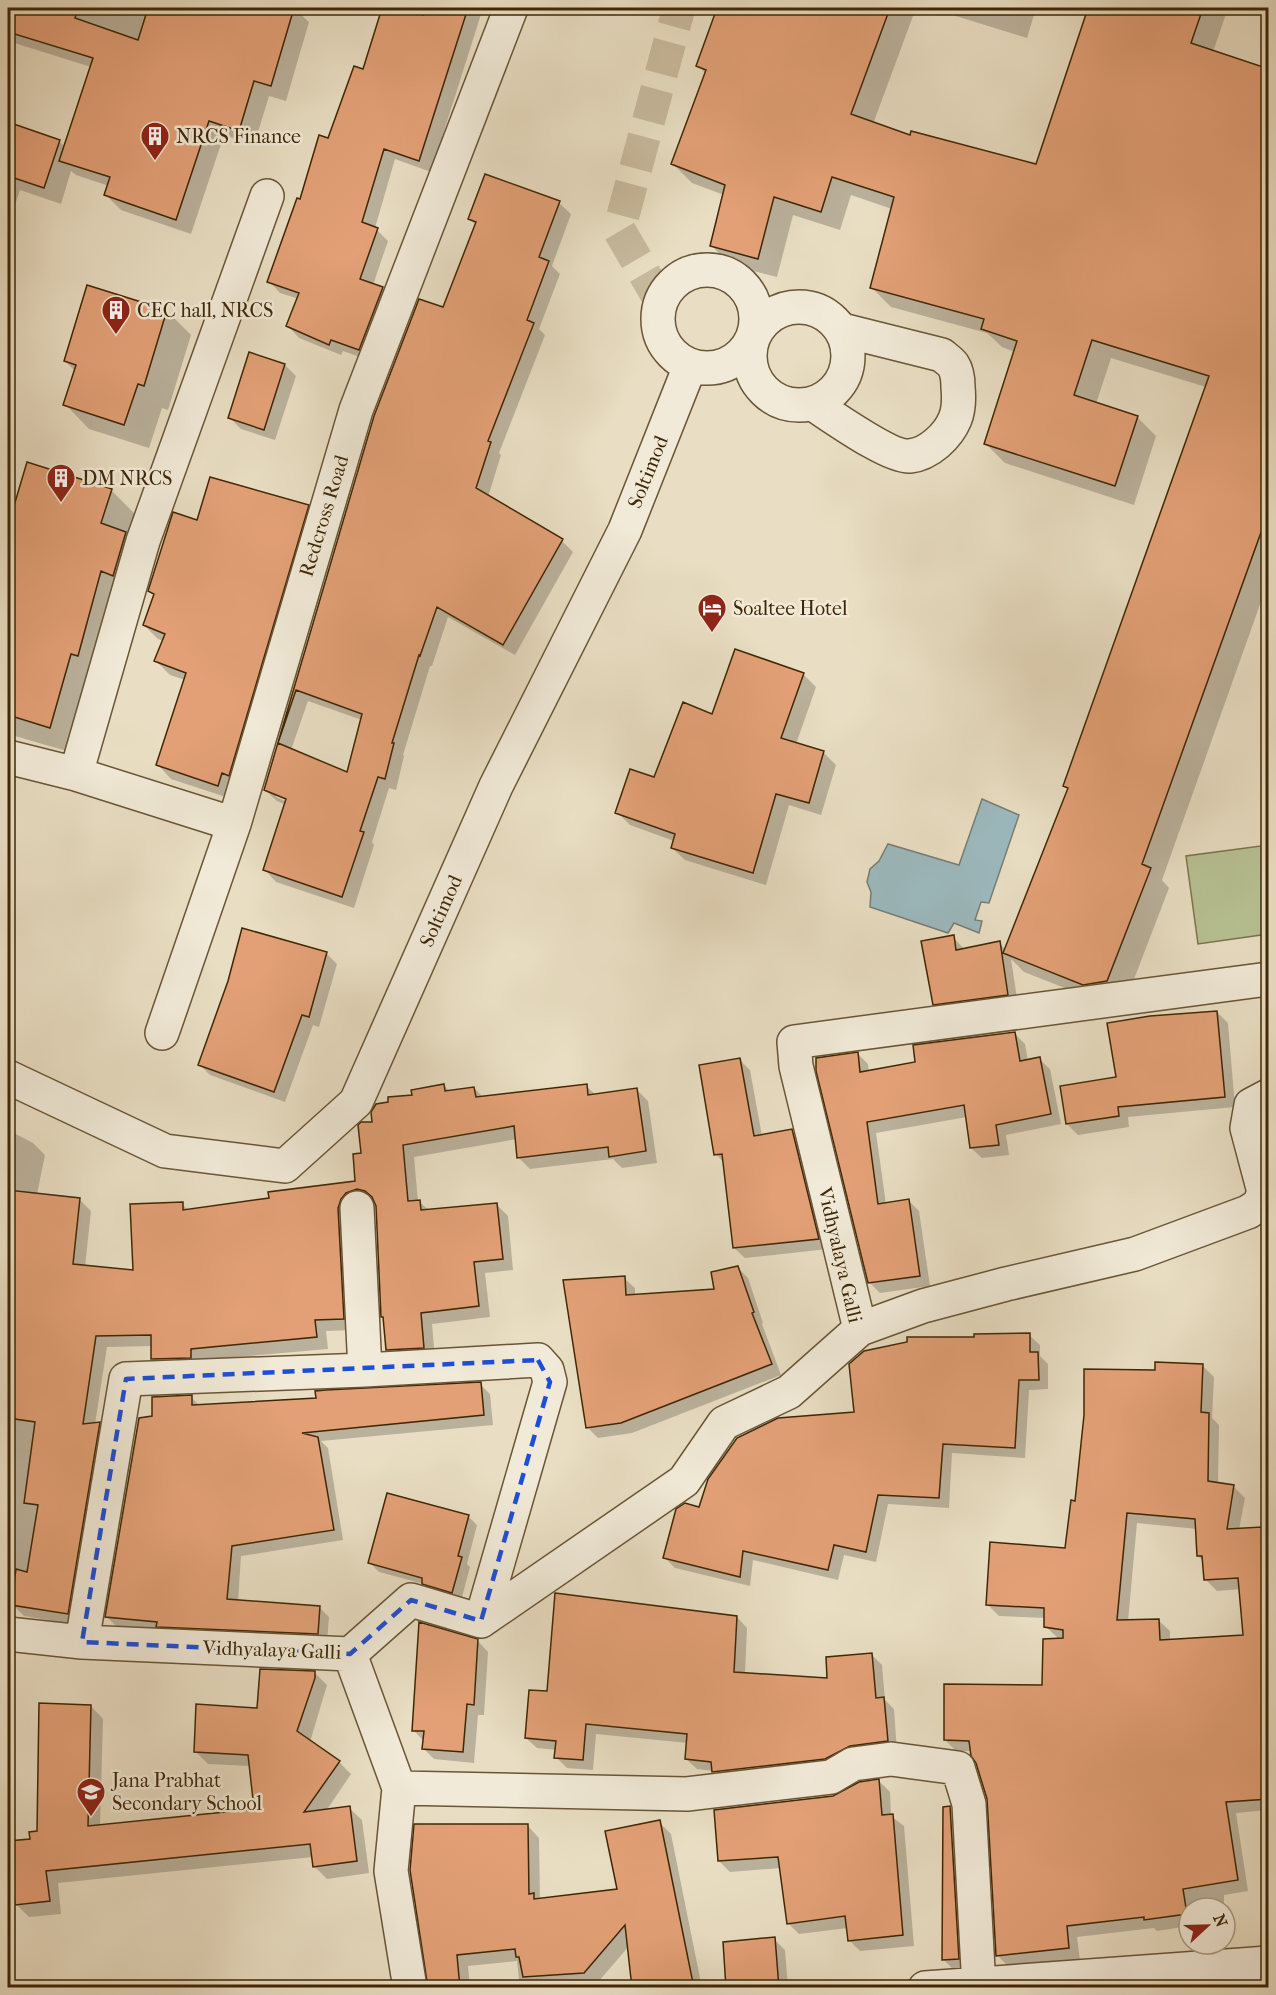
<svg xmlns="http://www.w3.org/2000/svg" width="1276" height="1995" font-family="'IM FELL French Canon',serif">
<rect width="100%" height="100%" fill="#e9dec3"/>
<filter id="stains"><feTurbulence type="fractalNoise" baseFrequency=".00333" numOctaves="4"/><feColorMatrix values="0 0 0 0 .2 0 0 0 0 .09 0 0 0 0 .02 0 0 0 .5 -.17"/></filter>
<radialGradient id="worn" r=".72"><stop offset=".6" stop-color="#630" stop-opacity="0"/><stop offset="1" stop-color="#630" stop-opacity=".3"/></radialGradient>
<path fill="#b7c193" stroke="#7b744c" stroke-width="1.5" d="M1268,845V934L1198,944L1186,856Z"/>
<path fill="#9cb9be" stroke="#777f74" stroke-width="1.5" d="M982,799L1019,815L989,903L981,902L975,920L982,921L979,933L954,923L948,933L870,907L871,892L867,882L870,869L879,861L888,844L959,865Z"/>
<path fill="#0003" fill-rule="evenodd" d="M8,8H294L309,22L286,101L269,96L254,145L224,135L191,234L121,210L106,195L109,186L76,175L71,171L61,204L20,190L8,226V124L59,141L65,147L91,67L8,41Z
M384,8H396L408,11L409,8H483L431,172L395,159L375,228L388,241L373,285L383,288L394,299L371,361L343,351L341,355L299,338L288,326L299,299L280,293L269,281L301,201L364,70Z
M719,8H916L873,124L911,136L1037,166L1090,8H1228L1213,52L1268,71V582L1162,880L1169,888L1126,1000L1103,1003L1024,972L1011,959L1018,1005L945,1015L934,1004L953,937L965,950L999,943L1006,950L1068,789L1064,785L1206,387L1111,358L1096,404L1137,417L1156,436L1134,505L1005,463L986,444L1015,352L1002,347L987,333L891,307L872,288L892,209L851,195L840,230L793,215L777,277L730,265L711,245L724,195L692,183L673,164L706,74L698,65Z
M930,8H1036L1027,38Z
M559,203L571,214L552,266L560,274L539,329L545,335L499,453L501,455L488,497L562,541L573,552L515,655L448,617L432,666H430L403,755L404,756L396,790L389,788L372,842L374,845L354,908L276,882L265,870L286,805L277,801L265,790L375,417L444,309L476,225L470,219ZM308,701L362,720L348,774L291,750ZM276,794L293,801L292,804L276,797Z
M167,311L191,335L168,410L162,408L149,448L89,429L65,404L76,372L65,361Z
M285,365L296,376L275,440L241,429L230,418Z
M111,490L138,517L77,754L8,734V527Z
M308,506L322,520L232,799L171,779L157,764L185,680L170,675L156,661L164,641L158,639L144,625L155,596L150,591L198,522Z
M803,674L816,687L796,744L823,752L836,765L821,815L789,805L766,885L685,860L672,848L674,841L630,825L617,812L655,779L713,716Z
M326,953L337,964L319,1027L313,1025L285,1102L210,1075L199,1064Z
M1217,1012L1228,1023L1235,1107L1128,1117L1129,1127L1078,1135L1067,1124L1117,1078Z
M1014,1033L1025,1044L1028,1061L1039,1059L1050,1069L1061,1124L1006,1135L1009,1155L982,1158L971,1148L967,1117L876,1133L886,1204L909,1201L919,1211L930,1286L880,1293L869,1282L858,1054L868,1064L869,1072L917,1063Z
M740,1060L750,1070L762,1136L792,1131L802,1141L828,1249L745,1258L734,1248L724,1163L716,1154Z
M444,1085L450,1092L474,1088L484,1098L586,1086L596,1095L636,1089L648,1101L657,1163L622,1168L613,1159L530,1169L519,1158L517,1139L414,1157L418,1201L430,1211L496,1204L508,1216L513,1270L485,1273L490,1317L432,1324L435,1359L399,1361L388,1349L377,1206L375,1202L369,1200L355,1330L326,1331L328,1349L202,1360L164,1370L153,1359L152,1346L107,1347L95,1424H99L111,1435L79,1625L24,1616L12,1604L17,1573L8,1571V1382L38,1387L51,1305L8,1299V1130L33,1143L45,1155L37,1194L79,1199L91,1211L85,1267L134,1272L182,1204L189,1211L271,1200L356,1182L363,1155L374,1123L414,1096ZM342,1195H346L337,1206Z
M738,1268L748,1278L763,1323L762,1324L781,1375L632,1433L598,1438L587,1427L624,1278L635,1288V1296L716,1290Z
M1029,1335L1040,1345V1356L1048,1364V1389L1029,1390L1025,1458L952,1453L949,1508L888,1504L876,1562L844,1555L838,1580L753,1560L750,1586L675,1568L665,1558L700,1508L976,1338Z
M1203,1366L1214,1377L1212,1418L1219,1425L1218,1484L1234,1487L1245,1498L1239,1530L1268,1529V1810L1236,1813L1248,1891L1224,1895V1908H1189V1926L1157,1931L1154,1928L1077,1937L1081,1969L1009,1967L998,1956L988,1799L972,1751H956L945,1740L1043,1687L1059,1639L1045,1626L1046,1618L999,1616L988,1605L1066,1549L1077,1502L1156,1371ZM1137,1523L1197,1529L1198,1556L1204,1561L1206,1580L1217,1591L1241,1589L1244,1637L1170,1641V1631L1158,1620L1128,1621Z
M480,1384L490,1394L493,1425L321,1441L328,1448L343,1540L241,1556L238,1602L319,1607L329,1617L327,1643L117,1627L107,1617L153,1418L191,1397L200,1406L318,1400Z
M468,1516L477,1525L467,1564L470,1567L461,1601L432,1592L424,1584L379,1572L370,1563Z
M737,1617L747,1628L745,1674L829,1680L872,1655L882,1665L885,1700L894,1709L897,1751L724,1782L713,1771L697,1769L686,1759L688,1743L596,1734L593,1770L567,1768L556,1757L557,1750L537,1748L526,1738L549,1693Z
M477,1640L488,1652L484,1715H478L474,1763L434,1759L423,1748L424,1741L413,1730Z
M315,1673L327,1685L310,1742L339,1762L351,1774L326,1811L349,1808L362,1820L369,1873L327,1879L314,1866L313,1857L58,1883L61,1914L29,1917L16,1904L32,1840L38,1832L91,1706L103,1719L100,1826L255,1810L251,1766L208,1764L195,1751Z
M879,1781L890,1792L891,1816L904,1826L914,1946L860,1951L849,1940L848,1928L799,1934L788,1923L781,1868L730,1872L719,1861L834,1797Z
M949,1807L959,1817L967,1968L953,1969L943,1959Z
M659,1822L671,1834L702,1988H633L629,1946L593,1988H520L517,1961L468,1966L470,1988H430L528,1826L539,1838L540,1900L619,1890Z
M774,1939L785,1950L788,1988H727Z
M254,1983L259,1988H213Z"/>
<path fill="#e3a076" stroke="#3f2706" stroke-width="1.5" fill-rule="evenodd" d="M8,8H78L75,18L138,40L148,8H294L271,86L254,81L239,131L209,121L176,220L104,195L110,177L59,161L93,58L8,32Z
M382,8H401L423,15L426,8H468L419,161L384,149L362,222L378,228L360,279L383,287L359,350L331,340L329,345L286,326L299,293L267,282L297,198L300,199L319,135L328,138L354,66L363,69Z
M717,8H890L851,114L910,135L911,131L1036,164L1088,8H1203L1191,43L1269,69V510L1142,864L1151,868L1107,981L1083,985L1003,953L1068,788L1063,786L1209,376L1092,340L1074,395L1138,416L1115,486L984,444L1017,341L981,329L984,319L870,288L894,197L832,177L821,212L774,197L758,259L710,246L725,185L671,164L706,70L696,66Z
M8,122L60,140L44,188L8,176Z
M485,174L560,201L539,257L549,261L527,320L534,323L488,441L491,442L476,488L563,539L503,645L437,607L420,656L419,655L392,743H394L385,779L378,777L360,831L364,832L342,897L263,870L286,799L264,790L374,416L419,299L443,307L476,222L468,219ZM296,690L362,714L347,772L278,743Z
M87,285L167,310L144,386L138,384L124,425L63,405L76,365L64,361Z
M249,352L285,364L264,430L228,418Z
M27,462L112,489L101,523L126,532L113,576L101,571L78,656L71,654L50,728L8,715V526Z
M210,477L309,505L229,776L222,773L218,786L156,765L186,673L154,661L165,634L143,625L154,594L148,591L173,512L197,520Z
M735,649L804,673L781,738L824,751L809,803L776,794L753,873L671,848L675,834L615,813L630,769L654,777L683,702L712,714Z
M242,928L327,952L309,1017L302,1015L274,1092L198,1065L228,981Z
M954,935L956,950L1000,941L1008,995L933,1005L921,941Z
M1217,1011L1225,1097L1118,1107L1119,1116L1066,1124L1060,1086L1116,1077L1107,1023L1150,1016Z
M1015,1032L1020,1061L1040,1057L1051,1114L996,1125L999,1145L970,1148L964,1105L867,1122L878,1204L909,1199L920,1276L868,1283L816,1071V1058L858,1052L860,1072L915,1062L913,1045Z
M740,1058L754,1136L792,1129L819,1239L733,1248L722,1154L714,1155L699,1065Z
M444,1084L445,1091L474,1087L476,1097L587,1084L588,1095L637,1088L646,1151L609,1157L608,1147L517,1158L514,1126L403,1145L408,1201L420,1200L421,1210L497,1203L503,1259L474,1262L479,1306L421,1313L424,1348L386,1350L383,1317H381L376,1206L372,1197L365,1191L357,1189L346,1193L341,1199L338,1208L344,1319L315,1320L317,1337L191,1349V1358L151,1359V1335L96,1336L83,1424L100,1422L68,1614L11,1605L16,1569L27,1572L38,1505L24,1503L35,1422L8,1418V1190L80,1198L73,1264L133,1270L130,1204L183,1202V1210L269,1198L268,1192L355,1181L353,1154L361,1153L358,1125L361,1122H372L371,1112L376,1104L388,1102V1097L412,1095L411,1090Z
M738,1266L754,1312L752,1313L772,1364L621,1423L586,1428L563,1280L625,1276L626,1295L714,1289L711,1272Z
M1030,1333V1352H1038L1039,1380H1019L1015,1448L943,1444L939,1498L878,1495L866,1552L834,1545L828,1570L743,1551L740,1577L663,1558L676,1509L685,1503L699,1507L708,1479L737,1438L778,1418L854,1412L849,1364L864,1351L907,1342V1337H974V1334Z
M1155,1362L1203,1364L1201,1412L1209,1413L1208,1481L1234,1485L1227,1529L1262,1527L1269,1612V1799L1226,1802L1238,1880L1183,1889L1187,1914L1144,1920V1917L1067,1926L1069,1948L996,1956L987,1799L976,1763L971,1756L969,1741L944,1740V1684L1042,1685L1043,1639L1063,1638V1630L1044,1627V1608L986,1605L990,1542L1065,1548L1071,1500L1075,1501L1084,1415V1369L1155,1370ZM1127,1513L1195,1519L1197,1556H1202L1204,1580L1238,1578L1243,1635L1160,1640L1159,1619L1117,1620Z
M481,1382L484,1415L302,1433L318,1437L334,1530L232,1546L227,1599L320,1606L318,1634L156,1627L157,1622L105,1617L139,1418L152,1416V1397L192,1395V1405L316,1398L315,1391L326,1390Z
M387,1493L469,1515L458,1556L462,1557L452,1593L422,1584V1578L368,1563Z
M555,1593L737,1616L734,1672L827,1678L826,1657L872,1653L876,1698L884,1697L888,1741L850,1746L825,1759L712,1772L711,1762L685,1759L687,1734L586,1724L583,1760L554,1758L556,1741L525,1738L529,1690L547,1691Z
M419,1622L478,1639L474,1705L467,1704L463,1752L422,1749L424,1731H412Z
M260,1669L315,1671V1678L297,1731L340,1761L304,1812L350,1806L357,1861L313,1867L310,1844L46,1871L50,1901L15,1905L8,1841L30,1839L29,1832L37,1831L39,1703L91,1705L88,1826L254,1809L248,1755L194,1752L196,1704L257,1708Z
M879,1779L882,1815L893,1814L903,1935L848,1941L845,1916L787,1924L778,1857L718,1861L714,1810L833,1796L859,1782Z
M950,1806L959,1959L942,1960L943,1807Z
M660,1820L694,1988H632L625,1925L584,1973L523,1977L519,1957H516L515,1949L457,1955L460,1988H428L410,1870L414,1824H528L529,1894L534,1893V1899L617,1889L605,1831Z
M775,1937L779,1988H726L723,1942Z"/>
<g fill="none" stroke-linecap="round" stroke-linejoin="round">
<path stroke="#c7b99d" stroke-width="33" stroke-dasharray="33 16" stroke-linecap="butt" d="M661,302L619,230L679,8"/>
<g stroke="#6a5535" stroke-width="36">
<path id="minor" d="M658 319a49 49 0 1 1 98 0a49 49 0 1 1-98 0Z
M750 356a49 49 0 1 1 98 0a49 49 0 1 1-98 0Z
M813,404C832,416 890,458 910,456C929,454 948,436 955,419C959,409 959,397 958,387C958,379 957,371 953,365C950,361 945,358 942,355L842,330
M8,757L76,774L234,824
M76,774L143,541L267,196
M162,1033L234,824L356,410L511,8
M8,1077L165,1151L285,1166L356,1102L496,786L625,530L690,366
M357,1208L365,1370
M860,1329L923,1306L1006,1284L1135,1254L1248,1212L1259,1205L1264,1192L1247,1128L1251,1105L1268,1096
M8,1634L82,1642L350,1654L411,1600L481,1621L684,1481L724,1423L789,1392L860,1329L796,1066L794,1042L1268,979
M82,1642L126,1379L365,1370L538,1360L547,1370L550,1382L481,1621
M350,1654L399,1788L391,1871L410,1988
M399,1788L687,1794L831,1777L853,1764L891,1759L958,1768L969,1804L979,1988
M925,1988L1268,1963"/>
</g>
<use href="#minor" stroke="#f1ead8" stroke-width="33"/>
</g>
<path fill="none" stroke="#1d4ed8" stroke-width="4.5" stroke-dasharray="12 8" stroke-linejoin="round" d="M538,1360L550,1382L481,1621L411,1600L350,1654L82,1642L126,1379Z"/>
<defs>
<g id="building-pin" transform="scale(1.5)"><path d="M0 17L-7.5 6A9.5 9.5 0 1 1 7.5 6Z" fill="#8f2418" stroke="#f1ead8"/><path d="M-4-6H4V6H1V3H-1V6H-4ZM-2.5-4.3h1.7v1.8h-1.7ZM.8-4.3h1.7v1.8H.8ZM-2.5-1h1.7V.8h-1.7ZM.8-1h1.7V.8H.8Z" fill="#fff"/></g>
<g id="hotel-pin" transform="scale(1.5)"><path d="M0 17L-7.5 6A9.5 9.5 0 1 1 7.5 6Z" fill="#8f2418" stroke="#f1ead8"/><path d="M-6-4.5h1.5V1H6V5H4.5V3h-9V5H-6ZM-4 0a1.8 1.8 0 1 1 3.6 0ZM.5 0V-2.5h3Q6-2.5 6 0Z" fill="#fff"/></g>
<g id="school-pin" transform="scale(1.5)"><path d="M0 17L-7.5 6A9.5 9.5 0 1 1 7.5 6Z" fill="#8f2418" stroke="#f1ead8"/><path d="M0-5L7-2L0 1L-7-2ZM-4 1L0 2.5L4 1V4Q0 6-4 4Z" fill="#fff"/></g>
</defs>
<g fill-rule="evenodd">
<use href="#building-pin" x="155" y="136"/>
<use href="#building-pin" x="116" y="310"/>
<use href="#building-pin" x="61" y="478"/>
<use href="#hotel-pin" x="712" y="608"/>
<use href="#school-pin" x="91" y="1792"/>
</g>
<g text-anchor="middle" dominant-baseline="central" stroke-width="5" stroke-linejoin="round" paint-order="stroke">
<g font-size="20" fill="#3f2706" stroke="#f1ead8" text-anchor="start">
<text x="176" y="136">NRCS Finance</text>
<text x="137" y="310">CEC hall, NRCS</text>
<text x="82" y="478">DM NRCS</text>
<text x="733" y="608">Soaltee Hotel</text>
<text x="112" y="1780">Jana Prabhat<tspan x="112" dy="23">Secondary School</tspan></text>
</g>
<g font-size="20" fill="#3f2706" stroke="#f1ead8">
<text transform="translate(648 472) rotate(-68)">Soltimod</text>
<text transform="translate(324 516) rotate(-73)">Redcross Road</text>
<text transform="translate(441 911) rotate(-66)">Soltimod</text>
<text transform="translate(840 1255) rotate(77)">Vidhyalaya Galli</text>
<text transform="translate(272 1650) rotate(2)">Vidhyalaya Galli</text>
</g>
</g>
<rect width="1276" height="1995" fill="none" stroke="#e9dec3" stroke-width="30"/>
<rect x="9" y="9" width="1258" height="1977" fill="none" stroke="#3f2706" stroke-width="3"/>
<rect x="15" y="15" width="1246" height="1965" fill="none" stroke="#3f2706" stroke-width="1.5"/>
<g transform="translate(1207 1926) rotate(68)"><circle r="28" fill="#f1ead8" stroke="#aa9c84" stroke-width="1.5"/>
<path d="M0-4.5L10 22L0 15L-10 22Z" fill="#8f2418"/>
<text y="-9" font-size="16" font-weight="bold" text-anchor="middle" fill="#3f2706">N</text>
</g>
<rect width="100%" height="100%" filter="url(#stains)"/>
<rect width="100%" height="100%" fill="url(#worn)"/>
</svg>
